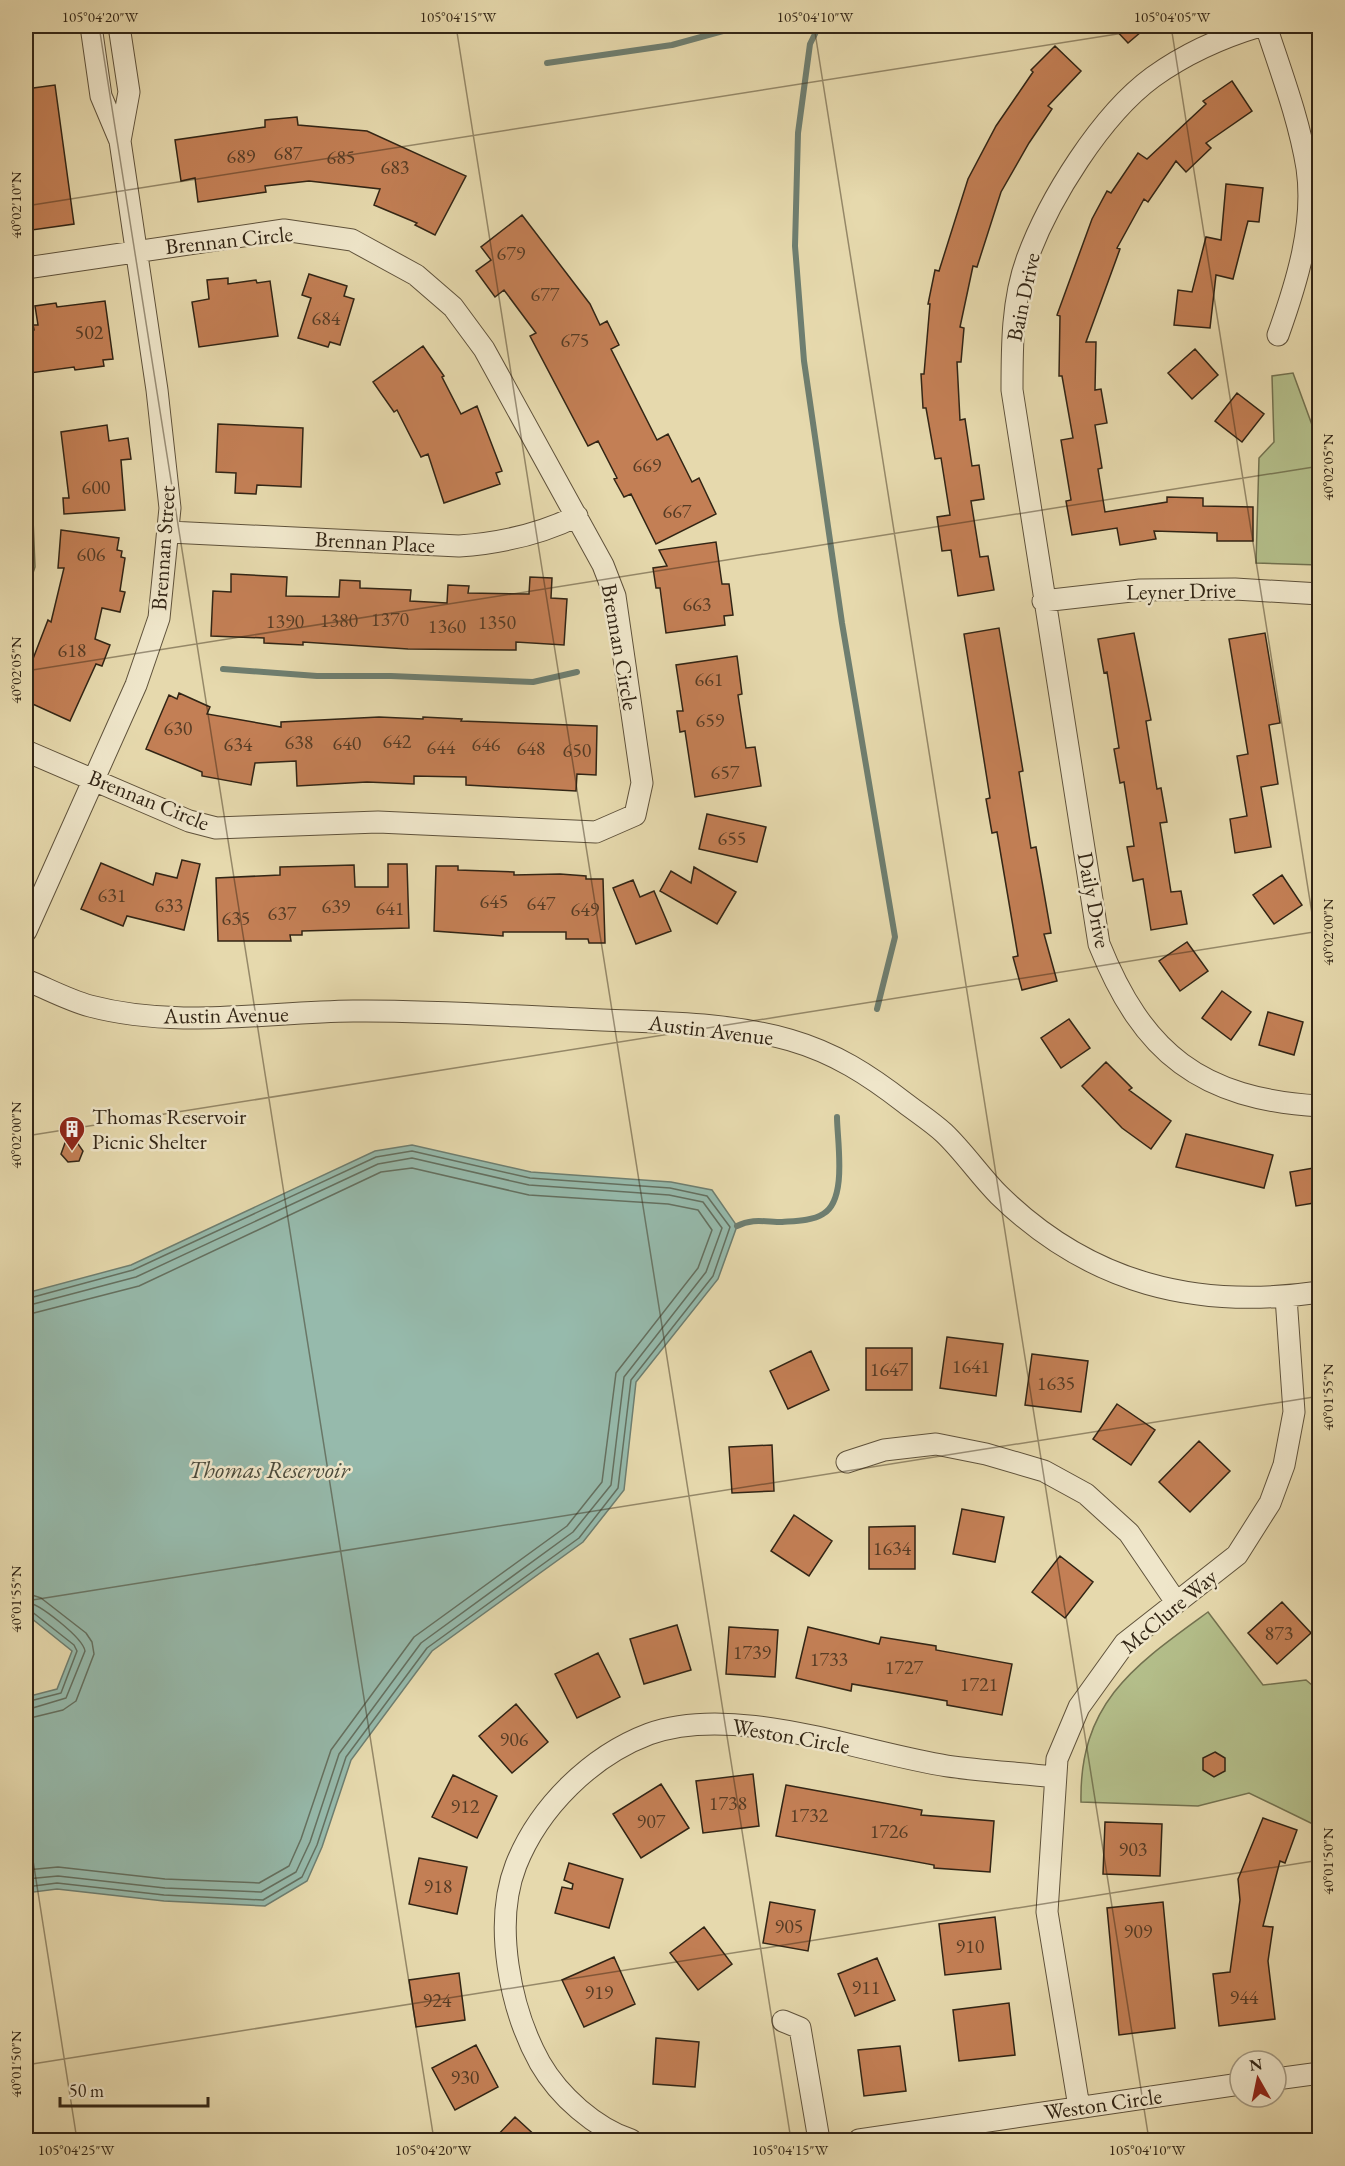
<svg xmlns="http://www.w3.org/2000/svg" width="1345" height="2166" font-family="'EB Garamond',serif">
<rect width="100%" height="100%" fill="#e6d9ad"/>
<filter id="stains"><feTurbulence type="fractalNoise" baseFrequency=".00333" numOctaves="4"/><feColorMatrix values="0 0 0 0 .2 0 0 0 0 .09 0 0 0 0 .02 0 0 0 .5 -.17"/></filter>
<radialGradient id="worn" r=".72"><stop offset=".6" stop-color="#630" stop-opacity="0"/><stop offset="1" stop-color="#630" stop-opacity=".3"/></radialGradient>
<path fill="#b4bf8b" stroke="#737250" stroke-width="1.5" d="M1293,373L1319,444V565L1256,563L1259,458L1274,442L1272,376Z
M26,423H29L35,567L26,594Z
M1208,1612L1263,1685L1306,1680L1319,1691V1827L1249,1793L1198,1806L1081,1802C1079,1702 1135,1665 1208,1612Z"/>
<path fill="#96baac" stroke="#6e7e70" stroke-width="1.5" d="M412,1145L531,1172L671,1182L712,1190L737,1226L718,1279L636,1382L624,1490L583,1542L432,1651L351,1760L322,1847L307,1881L265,1906L164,1901L57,1889L26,1893V1697L57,1689L72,1651L26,1614V1293L131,1265L375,1151Z"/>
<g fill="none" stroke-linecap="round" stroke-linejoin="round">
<path stroke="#647060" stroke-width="1.5" d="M26,1299L133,1270L376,1157L412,1151L530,1178L670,1188L707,1196L730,1227L713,1276L631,1380L618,1488L579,1538L427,1648L346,1757L317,1845L302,1877L263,1900L164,1895L57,1883L26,1887
M26,1306L136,1277L378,1164L412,1158L529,1185L669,1195L703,1202L722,1228L706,1272L624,1377L611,1485L573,1532L421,1643L339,1754L310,1842L296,1872L261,1892L165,1888L58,1876L26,1879
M26,1315L139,1286L381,1172L412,1168L529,1195L668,1204L698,1210L712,1230L698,1268L616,1373L602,1482L567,1526L414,1637L331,1750L301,1839L289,1866L259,1883L165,1879L58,1867L26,1870
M26,1593L41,1598L86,1633L92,1642L94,1654L76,1701L63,1710L26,1719
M26,1602C39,1603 83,1638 85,1651L66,1698L26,1710
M26,1610L31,1611L74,1645L77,1651L61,1693L26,1702"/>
<path stroke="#6e7e70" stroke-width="6" d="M819,26L810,44L798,133L795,246L804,361L842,623L895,937L877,1009
M547,63L672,45L741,26
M223,669L317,676H391L533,682L577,672
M737,1226C752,1218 766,1222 782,1222C795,1221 812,1221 823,1214C848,1200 837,1140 837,1117"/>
</g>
<path fill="#c37f55" stroke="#322515" stroke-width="1.5" d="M1112,26H1148L1128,43Z
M1055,46L1081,71L1048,106L1052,109L1029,143L1001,192L977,267L973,266L960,327L964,328L961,362H957L960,420L965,419L972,466L979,465L984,499L971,501L980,557L988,556L994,590L958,596L951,550L942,551L937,517L950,515L941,458L935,459L926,408H923L921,374H924L930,304H928L935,270L939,271L968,179L996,126L1033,72L1031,70Z
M1232,81L1252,111L1206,143L1211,148L1186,172L1176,161L1148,202L1144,199L1117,248L1120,249L1086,342H1096L1095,390L1101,389L1107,423L1095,425L1102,468L1098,469L1105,512L1167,502V497L1203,498V506L1253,507V541H1217V533L1154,531L1156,539L1120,545L1117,528L1072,535L1066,501L1071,500L1061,440L1073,438L1062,376H1059L1060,316L1057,315L1092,219L1107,191L1111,193L1138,153L1147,159L1206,104L1203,101Z
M55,85L74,224L32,230L26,184V89Z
M297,117L298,125L367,131L466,176L435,235L415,225L417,223L374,205L380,189L309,181L265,186L266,192L198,202L195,178L181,181L175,140L265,127V120Z
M1226,184L1263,188L1259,222L1248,221L1233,279L1216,275L1210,328L1174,325L1178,290L1192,292L1206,237L1221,240Z
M522,215L590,304L600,325L607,321L619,345L611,349L657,440L668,434L692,482L699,478L716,514L656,544L631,494L624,497L614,479L617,478L598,441L588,446L530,336L536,333L504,290L495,297L476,271L491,260L481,247Z
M309,274L347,286L344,296L354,299L340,345L330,342L328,347L298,338L311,298L302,295Z
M228,278V284L256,280L257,283L270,281L278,336L199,347L192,302L209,299L207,280Z
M105,301L113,359L103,360L104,366L75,370L74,367L30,373L26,332L34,330L33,325H38L35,306L56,303L57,307Z
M423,346L444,376L442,377L461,414L477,406L502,471L496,473L500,484L444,503L428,454L421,457L397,410L394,412L373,382Z
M1195,349L1218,375L1192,399L1168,373Z
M1237,393L1264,414L1242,442L1215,421Z
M218,424L303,428L301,487L257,485L256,494L235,493L236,473L216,472Z
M107,425L109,441L128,438L131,459L121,460L125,510L64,514L63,498H69L61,432Z
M61,530L119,538L117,550L122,551L121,557L125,558L120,591L125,592L120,612L102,608L95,639L110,645L102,666L96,664L70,721L26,701V661L31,664L48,620L51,622L64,568H58Z
M716,542L722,584H729L733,615L724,616L725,625L666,633L660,588H656L653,568L667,566L659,550Z
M231,574L287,577L286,596L339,597L340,580L360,581V588L411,590L410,601L447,603L448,585L469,586L468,593L529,594L530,577L552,578L551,598L567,599L564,645L516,642V650L408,649L303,642V645L264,643V638L211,636L213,591L231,592Z
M999,628L1023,771L1019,772L1031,848L1036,847L1051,933L1044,934L1057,981L1022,990L1013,957L1018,956L997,832L992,833L986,799L990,798L964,634Z
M1134,633L1151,720L1146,721L1157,789L1161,788L1167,822L1160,823L1171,892L1181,891L1187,924L1151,930L1143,879L1133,881L1127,847L1134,846L1124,782L1120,783L1114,749L1119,748L1107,672L1104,673L1098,639Z
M1265,633L1280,723L1269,725L1278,784L1261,787L1271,847L1235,853L1230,819L1247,816L1237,756L1248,754L1229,639Z
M737,656L742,694L738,695L746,748L755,747L761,786L695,797L685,731L680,732L677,711H683L676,665Z
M179,693L210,707L207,714L281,727V722L379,717L423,719V717L462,719L461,721L597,726L596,775L577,774L576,791L466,785V777L414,776V784L367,782L297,786L296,761L255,763L251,785L202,776V772L146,749L169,695L177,699Z
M707,814L766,827L757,862L699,849Z
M182,860L200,864L184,930L127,916L123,926L81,909L101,863L153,885L156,873L177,878Z
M388,864H407L409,928L302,931V935H290L291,941H218L216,878L280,875V867L354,865L355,887H388Z
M436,866H458V870L514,872V875L560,874L586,876V879H603L605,943H589L588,939H566V932H503V936L434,931Z
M694,867L736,892L717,924L660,891L671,871L691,883Z
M1282,875L1302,905L1274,924L1253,895Z
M633,880L640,897L654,891L671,931L636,944L613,888Z
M1187,942L1208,971L1180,991L1159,961Z
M1222,991L1251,1012L1231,1040L1202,1018Z
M1268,1012L1303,1022L1294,1055L1259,1045Z
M1069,1019L1090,1048L1061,1068L1041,1038Z
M1106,1062L1132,1088L1129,1090L1171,1121L1151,1149L1122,1128L1082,1086Z
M1186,1134L1273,1155L1264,1188L1176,1167Z
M76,1141L83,1151L79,1161L68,1162L61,1154L65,1143Z
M1320,1167V1202L1296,1206L1290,1172Z
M947,1337L1003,1344L996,1396L940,1388Z
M866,1348H912V1390H866Z
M811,1351L829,1390L788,1409L770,1371Z
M1032,1354L1088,1361L1081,1412L1025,1405Z
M1117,1404L1155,1430L1131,1465L1093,1439Z
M1199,1441L1230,1471L1190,1512L1159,1482Z
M772,1445L774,1491L732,1493L729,1447Z
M962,1509L1004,1517L995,1562L953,1554Z
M794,1515L832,1541L809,1576L771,1551Z
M915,1526V1569H869V1527Z
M1060,1556L1093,1582L1065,1618L1032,1592Z
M1282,1602L1311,1633L1277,1664L1248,1633Z
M677,1625L691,1670L644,1684L630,1639Z
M729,1627L778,1630L775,1677L726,1674Z
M808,1627L879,1644L881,1637L936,1646V1650L1012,1664L1002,1715L947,1705V1701L852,1684L851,1691L796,1678Z
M598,1653L620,1697L577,1718L555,1674Z
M516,1704L548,1742L512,1773L479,1736Z
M1215,1752L1225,1758V1771L1214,1777L1203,1770V1758Z
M753,1774L759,1826L703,1833L696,1781Z
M453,1775L497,1796L477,1838L432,1817Z
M661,1784L689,1828L641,1858L613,1814Z
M786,1785L922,1810L921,1815L994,1821L990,1872L934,1868V1865L776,1836Z
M1263,1818L1297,1830L1285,1863L1280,1861L1263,1926L1273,1927L1268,1961L1275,2019L1219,2026L1213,1974L1230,1972L1240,1900L1238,1879Z
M1105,1822L1162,1824L1160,1876L1103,1874Z
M419,1858L467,1867L457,1914L409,1904Z
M569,1863L623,1879L609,1928L555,1913L562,1887L572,1889L573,1884L564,1880Z
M770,1902L815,1910L808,1951L763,1943Z
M1163,1902L1175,2028L1119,2035L1107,1908Z
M995,1917L1001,1969L945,1975L939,1924Z
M704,1927L732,1964L698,1990L670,1953Z
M614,1957L635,2004L584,2027L562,1980Z
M877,1958L895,2000L855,2016L838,1974Z
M459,1973L465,2020L416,2027L409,1980Z
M1009,2003L1015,2055L959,2061L953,2010Z
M656,2038L699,2042L695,2087L653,2084Z
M476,2045L498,2087L455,2110L432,2068Z
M900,2046L906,2091L864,2096L858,2050Z
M515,2117L540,2140H493Z"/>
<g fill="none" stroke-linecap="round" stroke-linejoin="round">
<g stroke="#5f523b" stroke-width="23">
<path id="minor" d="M119,26L129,92L120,141
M1260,26C1223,37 1185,54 1153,77C1101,115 1049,199 1027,259C1012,300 1012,347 1012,390L1099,944C1143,1054 1201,1099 1320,1106
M1266,26C1281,72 1299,119 1307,168C1315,224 1297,282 1278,335
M26,268L284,230L352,240L416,275L453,307L484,349L603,565L615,596L642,783L635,815L596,832L378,822L216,828L189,821L26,751
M169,532L459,546C501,543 539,535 577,516
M1043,601L1140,590L1235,589L1320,594
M26,931L136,685L159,618L170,508L157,390L120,141L101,96L91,26
M26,980C46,988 68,1000 90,1006C177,1029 265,1012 353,1011C430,1010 507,1016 583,1019C652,1023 723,1021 790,1040C835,1053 869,1075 905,1103C918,1113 932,1122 944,1133C964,1152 980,1176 999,1195C1090,1284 1197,1310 1320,1292
M847,1462L884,1450L936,1444L986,1454L1044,1471L1086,1494L1129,1533L1176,1602
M783,2021L800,2028L819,2140
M1276,2079L1320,2073
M1079,2107L1047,1912L1057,1759L1079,1707L1125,1643L1237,1555L1270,1503L1284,1465L1294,1412L1286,1297
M631,2140C595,2128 559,2096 540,2063C510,2009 493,1924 516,1865C539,1807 591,1756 649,1734C735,1703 859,1752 947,1766C982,1771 1019,1773 1054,1777
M859,2140L1240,2084"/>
</g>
<use href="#minor" stroke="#efe6ca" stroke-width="21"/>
</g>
<path fill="none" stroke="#322515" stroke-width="1.5" stroke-opacity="0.45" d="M99,26L434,2140M456,26L791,2140M814,26L1149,2140M1171,26L1320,964M26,206L1168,26M26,671L1320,466M26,1136L1320,931M26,1601L1320,1396M26,1816L77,2140M26,2065L1320,1860"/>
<defs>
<g id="building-pin" transform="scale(1.35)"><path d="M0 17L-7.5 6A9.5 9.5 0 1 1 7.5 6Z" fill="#8f2418" stroke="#efe6ca"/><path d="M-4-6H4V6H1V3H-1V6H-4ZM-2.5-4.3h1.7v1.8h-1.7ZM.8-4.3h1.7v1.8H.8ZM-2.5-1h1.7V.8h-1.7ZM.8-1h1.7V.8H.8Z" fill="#fff"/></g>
</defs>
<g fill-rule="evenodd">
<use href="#building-pin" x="72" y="1129"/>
</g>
<g text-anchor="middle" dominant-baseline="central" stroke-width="5" stroke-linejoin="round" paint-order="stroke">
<g font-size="20" fill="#563c25">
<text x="288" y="153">687</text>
<text x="241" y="156">689</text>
<text x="341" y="157">685</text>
<text x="395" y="167">683</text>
<text x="511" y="253">679</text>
<text x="545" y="294">677</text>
<text x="326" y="318">684</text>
<text x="89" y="332">502</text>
<text x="575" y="340">675</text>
<text x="647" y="465">669</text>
<text x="96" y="487">600</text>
<text x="677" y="511">667</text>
<text x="91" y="554">606</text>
<text x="697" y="604">663</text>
<text x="390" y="619">1370</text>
<text x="339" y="620">1380</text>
<text x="285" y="621">1390</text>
<text x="497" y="622">1350</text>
<text x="447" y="626">1360</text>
<text x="72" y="650">618</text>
<text x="709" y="679">661</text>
<text x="710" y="720">659</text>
<text x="178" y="728">630</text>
<text x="397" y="741">642</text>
<text x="299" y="742">638</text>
<text x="347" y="743">640</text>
<text x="238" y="744">634</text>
<text x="486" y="744">646</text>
<text x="441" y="747">644</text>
<text x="531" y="748">648</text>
<text x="577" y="750">650</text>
<text x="725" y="772">657</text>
<text x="732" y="838">655</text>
<text x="112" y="895">631</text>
<text x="494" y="901">645</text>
<text x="541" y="903">647</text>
<text x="169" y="905">633</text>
<text x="336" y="906">639</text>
<text x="390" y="908">641</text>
<text x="585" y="909">649</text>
<text x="282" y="913">637</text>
<text x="236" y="918">635</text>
<text x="971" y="1366">1641</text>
<text x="889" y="1369">1647</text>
<text x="1056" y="1383">1635</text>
<text x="892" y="1548">1634</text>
<text x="1279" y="1633">873</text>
<text x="752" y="1652">1739</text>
<text x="829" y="1659">1733</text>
<text x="904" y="1667">1727</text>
<text x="979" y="1684">1721</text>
<text x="514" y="1739">906</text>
<text x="728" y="1803">1738</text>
<text x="465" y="1806">912</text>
<text x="809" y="1815">1732</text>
<text x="651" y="1821">907</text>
<text x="889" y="1831">1726</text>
<text x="1133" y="1849">903</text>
<text x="438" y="1886">918</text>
<text x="789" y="1926">905</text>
<text x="1138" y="1931">909</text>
<text x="970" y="1946">910</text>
<text x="866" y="1987">911</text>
<text x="599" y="1992">919</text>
<text x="1244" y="1997">944</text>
<text x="437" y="2000">924</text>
<text x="465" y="2077">930</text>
</g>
<g font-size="22" fill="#322515" stroke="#efe6ca">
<text transform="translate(229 240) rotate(-6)">Brennan Circle</text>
<text transform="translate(1023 297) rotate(-78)">Bain Drive</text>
<text transform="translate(375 542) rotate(3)">Brennan Place</text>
<text transform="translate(163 548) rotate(-86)">Brennan Street</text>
<text transform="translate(1181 591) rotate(-1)">Leyner Drive</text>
<text transform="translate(620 647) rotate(80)">Brennan Circle</text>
<text transform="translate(149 800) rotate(22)">Brennan Circle</text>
<text transform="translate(1094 900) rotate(79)">Daily Drive</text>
<text transform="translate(226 1015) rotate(-1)">Austin Avenue</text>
<text transform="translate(711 1030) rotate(7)">Austin Avenue</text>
<text transform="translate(1169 1611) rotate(-40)">McClure Way</text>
<text transform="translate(791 1736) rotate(10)">Weston Circle</text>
<text transform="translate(1103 2104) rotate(-8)">Weston Circle</text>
</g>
<g font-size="22" fill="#322515" stroke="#efe6ca" text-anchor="start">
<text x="92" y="1116">Thomas Reservoir<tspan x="92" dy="25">Picnic Shelter</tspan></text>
</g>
<g font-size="24" font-style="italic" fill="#4b4a3b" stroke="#efe6ca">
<text x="269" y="1469">Thomas Reservoir</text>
</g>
</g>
<rect width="1345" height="2166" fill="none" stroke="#e6d9ad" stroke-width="66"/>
<g transform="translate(1258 2079) rotate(351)"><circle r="28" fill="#efe6ca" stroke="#a39982" stroke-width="1.5"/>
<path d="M0-4.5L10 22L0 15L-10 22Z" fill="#8f2418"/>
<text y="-9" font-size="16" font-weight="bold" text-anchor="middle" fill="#322515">N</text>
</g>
<path d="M60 2097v9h148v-9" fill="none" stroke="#322515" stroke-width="3"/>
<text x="69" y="2097" font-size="18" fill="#322515" stroke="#efe6ca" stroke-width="4.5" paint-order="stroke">50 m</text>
<rect x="33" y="33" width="1279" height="2100" fill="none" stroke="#322515" stroke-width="2"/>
<g font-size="15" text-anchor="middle" fill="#322515">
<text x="100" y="22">105°04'20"W</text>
<text x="458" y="22">105°04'15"W</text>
<text x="815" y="22">105°04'10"W</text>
<text x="1172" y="22">105°04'05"W</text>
<text transform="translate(16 205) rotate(-90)" y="5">40°02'10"N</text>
<text transform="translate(1328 467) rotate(-90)" y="5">40°02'05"N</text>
<text transform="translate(16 670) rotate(-90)" y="5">40°02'05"N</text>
<text transform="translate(1328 932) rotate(-90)" y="5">40°02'00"N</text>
<text transform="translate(16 1135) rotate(-90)" y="5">40°02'00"N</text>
<text transform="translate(1328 1397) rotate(-90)" y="5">40°01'55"N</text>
<text transform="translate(16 1599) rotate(-90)" y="5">40°01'55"N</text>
<text transform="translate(1328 1861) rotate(-90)" y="5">40°01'50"N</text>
<text transform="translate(16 2064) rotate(-90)" y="5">40°01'50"N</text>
<text x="76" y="2155">105°04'25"W</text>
<text x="433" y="2155">105°04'20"W</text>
<text x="790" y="2155">105°04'15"W</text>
<text x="1147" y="2155">105°04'10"W</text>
</g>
<rect width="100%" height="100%" filter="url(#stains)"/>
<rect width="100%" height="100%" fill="url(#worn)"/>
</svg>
